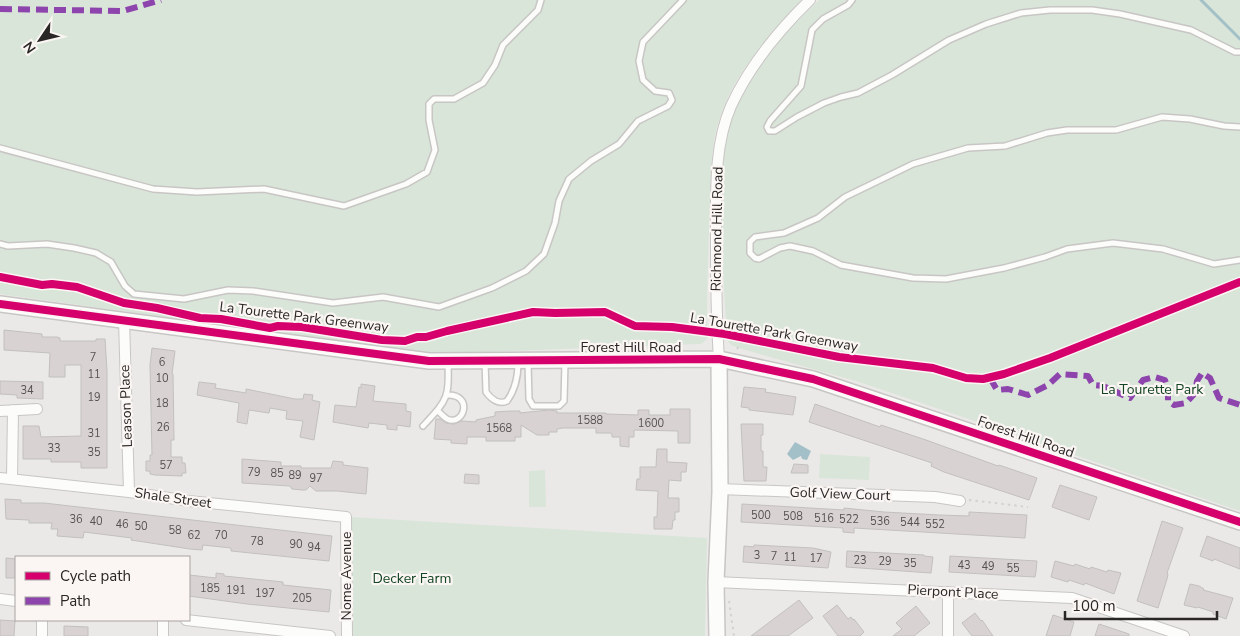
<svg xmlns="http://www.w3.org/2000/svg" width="1240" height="636" font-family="'Nunito Sans',sans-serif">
<rect width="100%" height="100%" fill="#ebe9e7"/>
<path fill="#d9e5d9" d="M0,0H802C770,34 735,72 720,117C710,146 711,177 710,207C708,251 707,293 707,337V339L701,344L430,354L0,294Z
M819,0H1240V511L859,382L742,349L731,345L727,340L720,216L723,157L730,121L742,95L766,58L787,32Z
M820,454L870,457L869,480L819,478Z
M545,470L546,507H529V471Z
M351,517L707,538L705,636H353Z"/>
<path fill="#a3c0c9" d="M795,442L811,451L807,460L802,459L801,456L793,460L787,454Z"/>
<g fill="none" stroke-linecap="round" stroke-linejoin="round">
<path stroke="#a3c0c9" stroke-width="3" d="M1201,0L1240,39"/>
</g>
<path fill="#d9d2d3" stroke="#c2c0bf" d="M4,330L42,334V337H57L60,338V341H96V339H105L107,371V468H81V462H51V459H23V426H39L41,437L81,436V365H65V377H49L50,353L4,350Z
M152,348L175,351L172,374H173L174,440H171V457H182V463H185L186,473H182V476L155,475L150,474V471H146V461H150V455H152L150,365Z
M0,381L43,382V399L17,398V395L0,394Z
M199,382L216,384L215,388L246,393V389L295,399H303L304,394L313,395L312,400L320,402L314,440L300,437L303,421L286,419L287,411L270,408L269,413L249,410L247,424L237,422L239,403L197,395Z
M361,384L375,386L373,401L406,404V411L411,412L410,427L397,425V430L387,429V425L369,423L368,428L333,422L335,405L356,407L359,387L361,388Z
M744,387L766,389L765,392L796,397L793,415L749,410V408L741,407Z
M815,404L880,427L881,425L926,440L998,466L999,465L1037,478L1029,500L944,472L931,466L932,463L809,422Z
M670,409H690V443H678V431L634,430V437H629V447L620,446V437H612V434L610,433H596V428H563L557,429V432H549V435H537L521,425V437H515V441H486V437H467V444L451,443V440L434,439L436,419H440L446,423L454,424L462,421L476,422V420L495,416V412L510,411H520V413L549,410L557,411V413H606V414L638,415V410H649V415H670Z
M741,424H763V435H761V451H763V467H767L766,481H744Z
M657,449H667V462L687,463L686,472H681V481L669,480L668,498H679V512H675V520H673L672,529H654V517H657L658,491L636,490L637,479H640V467H656Z
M242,459L281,462V466H301V468H331L333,461L343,462V465L368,468L366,494L337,491H316L310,486L306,490H302L292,489L290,486L242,483Z
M794,464L808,465V473H791Z
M465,474L479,475V484L464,483Z
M1060,485L1097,497L1089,520L1052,507Z
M5,499L21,500V503H44L332,536L329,561L231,551V548L203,545L202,550L190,549L131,540L132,538L84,532L83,538L57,536L58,529H51L52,523H29V520L6,519Z
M742,504L844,510V508L884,512L939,515L969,516V512L1027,515L1025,538L854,528V533L843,532V528L741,522Z
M1162,521L1183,528L1167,573L1168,574L1167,579L1158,608L1137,601Z
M1207,536L1240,548V569L1214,559L1213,561L1200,556Z
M754,545L813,548L831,552L828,568L743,562L744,546L754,547Z
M847,551L924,555V556L933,557L931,573L846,567Z
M950,556L1037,561L1036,571L1035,577L949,572Z
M6,558L16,559V578H6Z
M1055,561L1074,566L1075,564L1090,569L1091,567L1107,572L1108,570L1121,573L1114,594L1085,583L1084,585L1069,580L1068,582L1051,577Z
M216,573L224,574V576L283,582V585L331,590L329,612L247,604L189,596V575L216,578Z
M1190,584L1199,586L1204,589L1203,590L1233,598L1226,619L1218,616L1213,614V612L1198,607L1197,608L1184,605Z
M799,600L813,618L806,623L788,636H751Z
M837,605L848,619L851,617L853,620L854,619L864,632L860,636H838L823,616Z
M916,606L930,623L914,636H893L902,629L896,623Z
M975,613L981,621L982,620L993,636H972L962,623Z
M1053,615L1074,622L1070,636H1046Z
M0,620L15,621L14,636H0Z
M1099,624L1129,634V636H1095Z
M64,626L88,627V636H64Z"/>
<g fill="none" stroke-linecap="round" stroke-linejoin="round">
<g stroke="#c8c6c4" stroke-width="8">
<path id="lane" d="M852,0L848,5L823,19L812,30L801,86L770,121L767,127L769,131H775L797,117L824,103L841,97L858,93L892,75L949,40L986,24L1021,13L1050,10H1092L1120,14L1191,30L1235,52H1240
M1240,127L1224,126L1190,119L1162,117L1116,130H1067L1047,133L1005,146L968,148L913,164L845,197L818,218L784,233L755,237L750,242V253L755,258L759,259L780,248L790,246L813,251L841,265L913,278L946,279L1004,268L1045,257L1067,249L1113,243L1163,249L1214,264L1240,260
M0,148L153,189L197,192L264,189L344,206L406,184L427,172L435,150L429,120V104L434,99H454L483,83L495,65L503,45L538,10L541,0
M0,244L8,246L47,244L74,248L96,253L111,262L125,286L134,294L184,299L228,290L253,291L333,303L383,297L439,307L492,288L526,271L544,254L555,223L559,201L569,179L591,161L619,144L638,121L668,106L672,100L669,93L655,91L643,80L639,61L643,42L683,0
M485,361L486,392C491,399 499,405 507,401C515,390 518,377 518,363
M528,363L529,399L533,406H559L564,401L565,362
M438,411C440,413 444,417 447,419C464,427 474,394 447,395
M423,426C448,399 449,399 448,361"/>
</g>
<g stroke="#c8c6c4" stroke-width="12">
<path id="street" d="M124,320L129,492
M719,359C716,317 716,275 716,234C716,192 714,145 731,106C749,67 779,30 810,0
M0,411L37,409
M0,478L129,492L189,501L346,517L347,636
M12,479L13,410
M720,489L935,497L960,501
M716,582L1072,598L1184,636
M0,599L16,601
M42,620V636
M163,620V636
M186,620L330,636
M948,636V592"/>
</g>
<g stroke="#c8c6c4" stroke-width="18">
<path id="secondary" d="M0,304L429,361L719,359L813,379L1240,522
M717,636L716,582L720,492L719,359"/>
</g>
<path stroke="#d2d2d2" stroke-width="2" stroke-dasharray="2.5 4" stroke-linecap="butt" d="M737,349L743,339
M969,500L1028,507
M729,601L734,636"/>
<use href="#lane" stroke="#fcfcfb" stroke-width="5"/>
<use href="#street" stroke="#fcfcfb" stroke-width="10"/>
<use href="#secondary" stroke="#fcfcfb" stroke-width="15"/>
<path stroke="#8e44ad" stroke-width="6" stroke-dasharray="12 6" stroke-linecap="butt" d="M0,9L123,11L161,0
M990,378L997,390L1008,389L1028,395L1048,385L1060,374L1088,376L1093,385L1103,386L1130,398L1143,380L1155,377L1165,380L1168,390V401L1174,405L1186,403L1195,393L1197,381L1202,373L1210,378L1219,398L1240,405"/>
<g stroke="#fbf6f3" stroke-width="11">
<path id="cycleway" d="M0,277L42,285L52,284L77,287L124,303L157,308L200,318L221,319L270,328L278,326L302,327L382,340L405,341L417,337H426L447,331L533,312L555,313L605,312L635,326L672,327L725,334L839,357L933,368L966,378L983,379L1004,374L1050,358L1240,282
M0,304L429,361L719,359L813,379L1240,522"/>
</g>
<use href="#cycleway" stroke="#d6006c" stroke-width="8"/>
</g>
<g text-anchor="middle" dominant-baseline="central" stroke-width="4.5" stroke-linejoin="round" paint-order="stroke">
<g font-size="11" fill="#565252">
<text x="93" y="357">7</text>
<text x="162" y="362">6</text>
<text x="94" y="374">11</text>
<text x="162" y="378">10</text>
<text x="27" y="390">34</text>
<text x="94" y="397">19</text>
<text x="162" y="403">18</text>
<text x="590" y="420">1588</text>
<text x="651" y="423">1600</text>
<text x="163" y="427">26</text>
<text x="499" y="428">1568</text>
<text x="94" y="433">31</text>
<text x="54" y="448">33</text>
<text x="94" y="452">35</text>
<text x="166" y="465">57</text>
<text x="254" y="472">79</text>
<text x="277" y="473">85</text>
<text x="295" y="475">89</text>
<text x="316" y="478">97</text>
<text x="761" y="515">500</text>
<text x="793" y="516">508</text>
<text x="824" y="518">516</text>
<text x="76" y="519">36</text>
<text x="849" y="519">522</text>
<text x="96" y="521">40</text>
<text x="880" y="521">536</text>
<text x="910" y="522">544</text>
<text x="122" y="524">46</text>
<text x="935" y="524">552</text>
<text x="141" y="526">50</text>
<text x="175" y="530">58</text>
<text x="194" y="535">62</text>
<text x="221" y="535">70</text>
<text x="257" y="541">78</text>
<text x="296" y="544">90</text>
<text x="314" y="547">94</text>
<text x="757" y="555">3</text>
<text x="774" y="556">7</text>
<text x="790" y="557">11</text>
<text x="816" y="558">17</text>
<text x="860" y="560">23</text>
<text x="885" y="561">29</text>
<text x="910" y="563">35</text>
<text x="964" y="565">43</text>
<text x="988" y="566">49</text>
<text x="1013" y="568">55</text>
<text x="210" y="588">185</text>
<text x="236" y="590">191</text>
<text x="265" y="593">197</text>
<text x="302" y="598">205</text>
</g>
<g font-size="14" fill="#292726" stroke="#fbf6f3">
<text transform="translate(717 229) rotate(-89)">Richmond Hill Road</text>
<text transform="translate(304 317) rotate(7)">La Tourette Park Greenway</text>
<text transform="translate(774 332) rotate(10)">La Tourette Park Greenway</text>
<text x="631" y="347">Forest Hill Road</text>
<text transform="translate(126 406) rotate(-92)">Leason Place</text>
<text transform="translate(1026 437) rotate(19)">Forest Hill Road</text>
<text transform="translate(840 494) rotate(2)">Golf View Court</text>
<text transform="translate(173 498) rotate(8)">Shale Street</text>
<text transform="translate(346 576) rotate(-90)">Nome Avenue</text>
<text transform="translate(953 592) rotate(3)">Pierpont Place</text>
</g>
<g font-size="14" fill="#134523" stroke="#fbf6f3">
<text x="1152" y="389">La Tourette Park</text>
<text x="412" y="578">Decker Farm</text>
</g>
</g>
<rect x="15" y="556" width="175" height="65" fill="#fbf6f3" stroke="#a7a3a1"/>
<rect x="25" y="572" width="25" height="8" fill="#d6006c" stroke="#a7a3a1"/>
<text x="60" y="581" font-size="15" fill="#292726">Cycle path</text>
<rect x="25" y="597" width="25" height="8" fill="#8e44ad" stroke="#a7a3a1"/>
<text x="60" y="606" font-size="15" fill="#292726">Path</text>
<g transform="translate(40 40) rotate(235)" stroke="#fbf6f3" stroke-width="4" paint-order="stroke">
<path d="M0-4L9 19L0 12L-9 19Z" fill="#292726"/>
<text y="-8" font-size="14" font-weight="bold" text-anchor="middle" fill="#292726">N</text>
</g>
<path d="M1065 611v8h152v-8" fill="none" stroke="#292726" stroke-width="2.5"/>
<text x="1072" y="611" font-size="15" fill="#292726" stroke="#fbf6f3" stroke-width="4" paint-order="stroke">100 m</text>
</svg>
